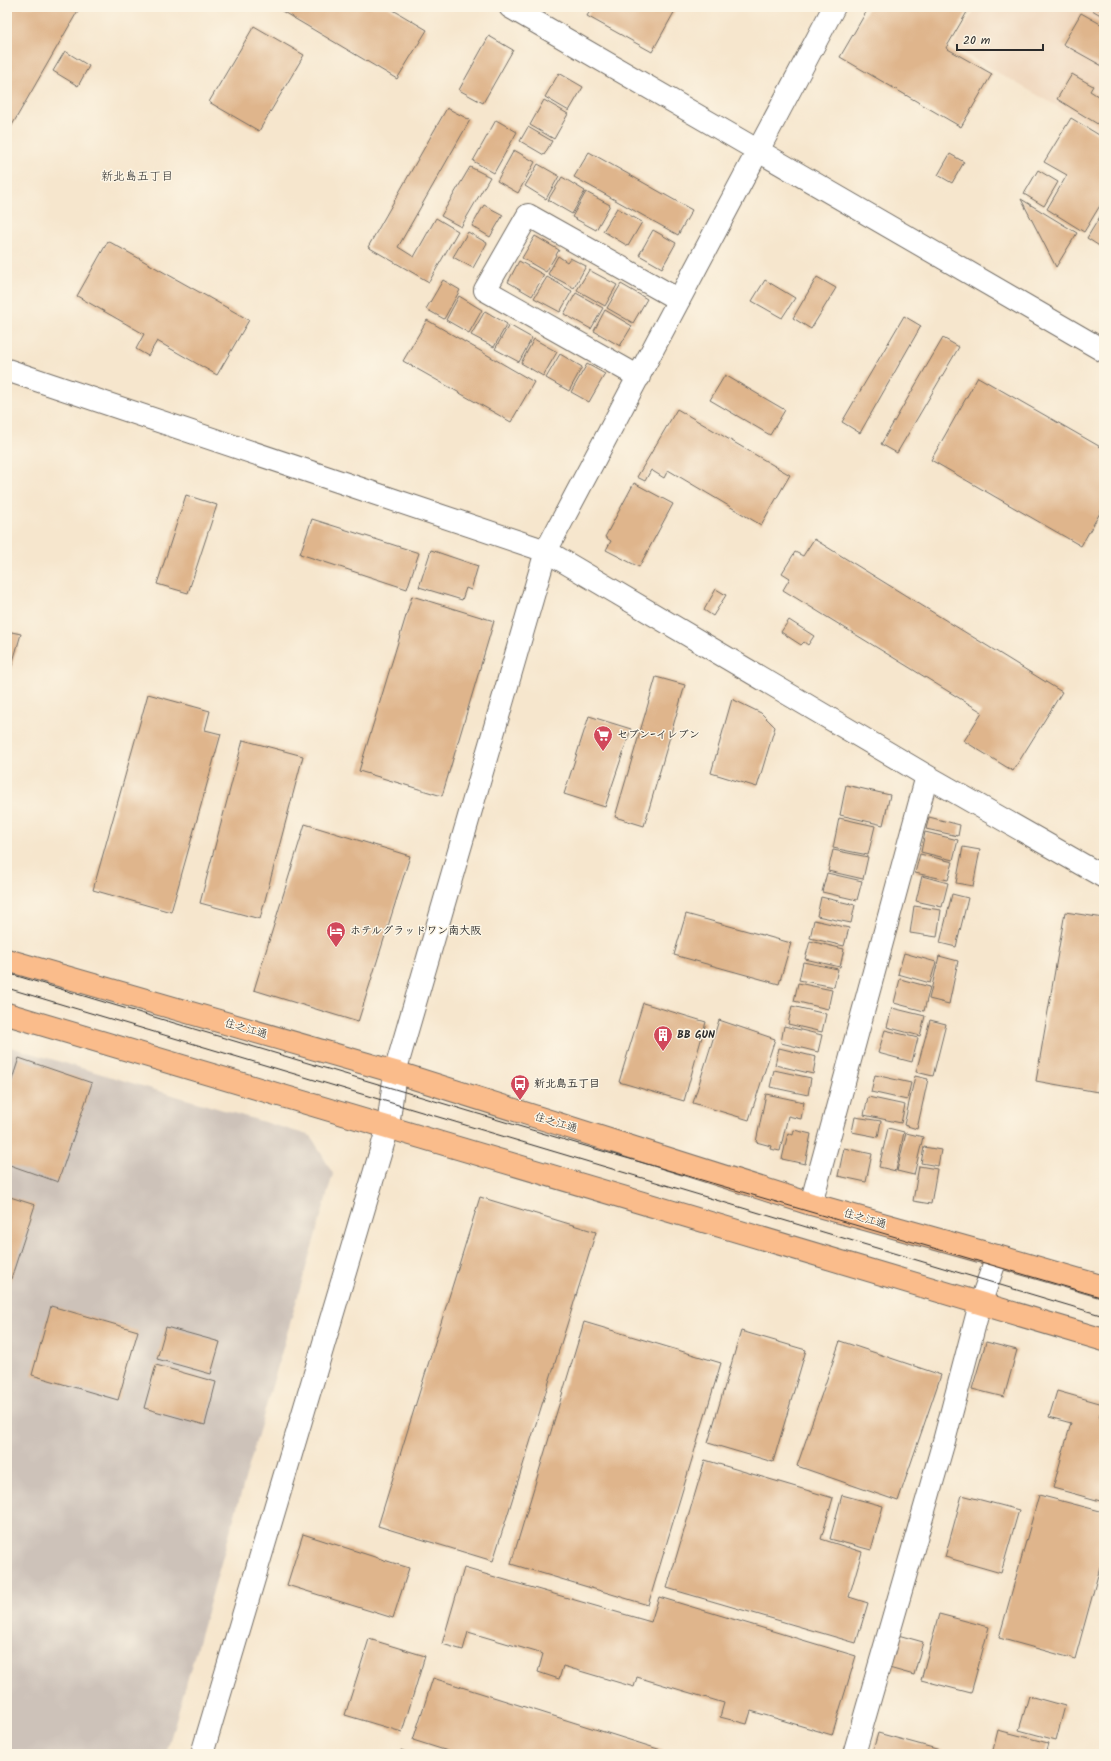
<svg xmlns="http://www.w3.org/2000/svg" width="1111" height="1761" font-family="Kalam,'Klee One',sans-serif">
<rect width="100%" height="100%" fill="#fcf5e5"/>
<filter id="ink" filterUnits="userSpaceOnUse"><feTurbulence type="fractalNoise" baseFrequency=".025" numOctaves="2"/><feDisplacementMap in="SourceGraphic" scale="8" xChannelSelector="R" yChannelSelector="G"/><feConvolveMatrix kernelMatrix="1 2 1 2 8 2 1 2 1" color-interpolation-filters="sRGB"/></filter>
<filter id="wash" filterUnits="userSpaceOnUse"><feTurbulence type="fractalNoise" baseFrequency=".012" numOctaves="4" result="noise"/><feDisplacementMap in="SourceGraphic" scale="16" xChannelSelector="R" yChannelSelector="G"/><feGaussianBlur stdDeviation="0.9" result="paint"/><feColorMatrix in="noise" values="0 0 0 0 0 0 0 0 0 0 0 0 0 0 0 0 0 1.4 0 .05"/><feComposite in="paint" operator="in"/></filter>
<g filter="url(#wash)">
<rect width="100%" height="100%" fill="#f6e6cd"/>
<path fill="#efd6bc" d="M976,7H1104V133L953,47Z"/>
<path fill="#cdc2b9" d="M7,1046L311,1136L333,1174L166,1754H7Z"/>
<g id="blocks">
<path fill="#dfb58c" d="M7,7H80L7,134Z
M275,7H388L427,30L397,79Z
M592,7H677L652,52L587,16Z
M869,7H970L946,48L992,74L961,127L840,57Z
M1087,7H1104V17Z
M1081,13L1104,26V67L1063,44Z
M254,26L304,55L259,131L209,102Z
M489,36L513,50L483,103L459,90Z
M65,51L89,66L78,86L53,71Z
M559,73L583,87L569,111L545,97Z
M1072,74L1093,86L1090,91L1104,100V128L1057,99Z
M544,100L568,114L554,139L530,125Z
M447,108L470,120L398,247L414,257L436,218L458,231L429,282L368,247Z
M1071,118L1104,138V199L1084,232L1047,209L1067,175L1044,162Z
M496,120L517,132L494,173L473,161Z
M528,127L552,141L544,155L520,141Z
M514,150L535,162L518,193L497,181Z
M589,152L692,210L678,235L574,177Z
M950,154L964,162L952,183L938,175Z
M538,164L559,176L546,199L525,186Z
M470,167L490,177L461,227L441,216Z
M1038,170L1058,182L1044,206L1024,194Z
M562,177L585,191L572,214L548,200Z
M586,192L610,205L596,230L572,217Z
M1021,199L1077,233L1056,267Z
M484,205L503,215L490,237L472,226Z
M617,208L642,222L628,246L603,231Z
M1104,210V249L1087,238Z
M653,230L676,243L662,268L639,255Z
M468,232L487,243L473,268L453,257Z
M535,236L559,250L546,272L522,258Z
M108,241L249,320L217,375L157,341L148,356L136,349L144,334L77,296Z
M558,256L567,262L570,258L586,266L574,288L548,274Z
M519,261L544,275L532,296L508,282Z
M589,270L617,285L605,306L577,290Z
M547,277L572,291L560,312L534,298Z
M817,277L836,288L811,329L793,318Z
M443,280L460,290L444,319L426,309Z
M765,280L795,298L782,318L752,301Z
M621,284L647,299L633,323L607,308Z
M576,293L603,308L591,329L564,314Z
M459,296L482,310L469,333L446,320Z
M605,310L632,326L620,346L594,331Z
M485,311L507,324L494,347L471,335Z
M904,316L921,326L860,433L842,422Z
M427,320L534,382L511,422L403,361Z
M509,325L532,338L519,362L495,349Z
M943,338L959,347L897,453L881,444Z
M534,339L557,352L543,376L521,363Z
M560,354L582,367L569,391L546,378Z
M587,364L605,374L589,402L571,392Z
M725,375L785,410L770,435L710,400Z
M978,377L1104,449V506L1081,546L931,460Z
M677,409L790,475L761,525L668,470L664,478L651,470L645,481L637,477Z
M634,483L673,504L639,567L606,550L611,541L605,537Z
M186,495L217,505L188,593L157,584Z
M312,519L419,553L407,589L300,554Z
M814,539L1062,692L1013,771L964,741L982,712L783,590L790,578L782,573L795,552L803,556Z
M431,550L478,566L471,590L466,588L462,600L419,587Z
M716,589L726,595L713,616L704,610Z
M412,596L494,621L442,796L359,771Z
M789,620L814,636L808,645L804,642L801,645L781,632Z
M7,631L21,634L7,682Z
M656,677L685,685L644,826L615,817Z
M148,694L210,711L205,730L221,734L171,912L93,890Z
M732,699L761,713L775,727L757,787L711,773Z
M589,716L631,729L605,807L564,794Z
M243,740L303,756L260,919L200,903Z
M846,785L890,795L883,825L840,815Z
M929,817L960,825L958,836L926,829Z
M839,818L875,826L868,855L833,848Z
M305,824L410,856L358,1022L254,990Z
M925,832L958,840L953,860L921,852Z
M963,847L980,850L973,886L956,883Z
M833,850L868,857L863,879L828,871Z
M920,854L953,862L948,880L915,873Z
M827,873L862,881L857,900L822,892Z
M922,876L948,883L942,907L916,901Z
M952,894L968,898L956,947L940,943Z
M821,897L855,905L851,923L817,916Z
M914,906L941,910L937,937L910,933Z
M1065,912L1104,918V1059L1098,1092L1036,1081Z
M686,914L791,943L779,984L674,955Z
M814,920L849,928L844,946L810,938Z
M810,941L844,949L840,967L805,959Z
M904,953L936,962L930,983L898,974Z
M939,956L958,961L949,1004L929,999Z
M803,962L838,969L834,987L799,980Z
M900,979L930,987L924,1011L894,1003Z
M798,983L832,990L828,1009L794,1001Z
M643,1003L706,1022L684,1101L619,1082Z
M792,1006L826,1014L822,1032L788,1024Z
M892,1008L925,1016L920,1036L887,1027Z
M719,1020L775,1039L749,1120L693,1103Z
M930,1020L946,1024L933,1076L916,1072Z
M784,1026L822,1035L818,1052L781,1043Z
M885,1030L918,1038L912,1062L878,1053Z
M779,1048L816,1057L813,1074L775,1065Z
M19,1058L92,1083L58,1182L7,1164V1095Z
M774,1070L811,1078L808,1095L770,1087Z
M875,1075L911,1083L907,1100L871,1092Z
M915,1076L928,1079L917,1129L904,1125Z
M766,1094L804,1102L801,1119L788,1116L780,1151L770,1149L771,1146L756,1142Z
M868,1097L905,1105L901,1123L864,1115Z
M855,1117L881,1121L878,1137L852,1132Z
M888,1128L904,1132L896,1171L879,1167Z
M794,1130L811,1134L805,1164L782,1159L788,1133L793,1135Z
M906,1133L923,1137L914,1175L897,1171Z
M924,1147L941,1150L938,1166L921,1163Z
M844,1148L872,1154L866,1182L838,1176Z
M919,1166L937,1169L931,1204L913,1201Z
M7,1196L35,1205L7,1291Z
M480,1197L596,1232L493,1561L378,1526Z
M51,1306L138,1331L118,1400L32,1375Z
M584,1322L721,1363L648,1605L511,1564Z
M166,1327L220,1342L211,1374L157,1359Z
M741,1331L806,1350L773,1462L708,1443Z
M840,1341L941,1375L898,1501L797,1466Z
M986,1342L1017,1350L1004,1397L972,1389Z
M156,1365L216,1382L205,1425L144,1408Z
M1057,1391L1103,1404L1099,1417L1104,1418V1502L1053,1488L1071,1423L1049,1417Z
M705,1460L833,1498L821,1539L862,1552L849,1597L868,1603L856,1643L667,1588Z
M842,1495L883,1506L871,1550L830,1539Z
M962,1495L1019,1510L1001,1573L945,1557Z
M1039,1495L1104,1512V1553L1075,1659L999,1638Z
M303,1534L409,1568L393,1618L287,1585Z
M464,1568L651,1622L659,1597L856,1656L832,1735L751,1711L747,1724L720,1717L724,1703L637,1677L634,1687L563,1666L559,1679L538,1672L543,1654L468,1632L463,1650L442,1644Z
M939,1614L989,1627L971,1693L921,1680Z
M898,1635L923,1642L914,1675L889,1668Z
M369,1639L425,1656L402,1732L345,1715Z
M433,1678L674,1754H457L413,1740Z
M1029,1696L1065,1706L1056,1740L1019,1730Z
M998,1730L1048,1743L1045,1754H992Z
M878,1733L955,1754H872Z
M401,1750L412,1754H399Z"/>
</g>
</g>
<g filter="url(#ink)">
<use href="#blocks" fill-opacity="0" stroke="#726c64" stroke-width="1"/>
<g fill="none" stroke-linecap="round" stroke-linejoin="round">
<g stroke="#726c64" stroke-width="24">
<path id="minor" d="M7,370L546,551L927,776L1104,877
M639,377L485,290L528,215L679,300
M395,1072L546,551L834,7
M811,1204L927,776
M854,1754L944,1441L980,1304L997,1256"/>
</g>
<g stroke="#726c64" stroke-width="24">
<path id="tertiary" d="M510,7L1104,351
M202,1754L388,1127L395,1072"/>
</g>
<g stroke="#726c64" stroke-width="24">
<path id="primary" d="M7,960L395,1072L811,1204L997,1256L1104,1287
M7,1014L1104,1340"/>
</g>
<use href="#minor" stroke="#fff" stroke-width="22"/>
<use href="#tertiary" stroke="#fff" stroke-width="22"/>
<use href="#primary" stroke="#fabc8b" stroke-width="22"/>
<path stroke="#2b2b2b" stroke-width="1" d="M7,973L582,1145L1104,1298
M7,988L1104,1316"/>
</g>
</g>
<defs>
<g id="supermarket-pin" transform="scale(1)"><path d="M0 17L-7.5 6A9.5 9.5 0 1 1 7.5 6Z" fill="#d1495b" stroke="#fcf5e5"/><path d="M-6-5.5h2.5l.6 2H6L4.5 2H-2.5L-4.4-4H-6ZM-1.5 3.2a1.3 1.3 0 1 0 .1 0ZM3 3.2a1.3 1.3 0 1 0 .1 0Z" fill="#fff"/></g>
<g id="hotel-pin" transform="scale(1)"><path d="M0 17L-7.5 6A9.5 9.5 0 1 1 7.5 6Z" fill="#d1495b" stroke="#fcf5e5"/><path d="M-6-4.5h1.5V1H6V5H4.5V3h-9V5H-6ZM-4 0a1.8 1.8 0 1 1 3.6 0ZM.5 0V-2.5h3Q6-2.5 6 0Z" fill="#fff"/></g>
<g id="building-pin" transform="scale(1)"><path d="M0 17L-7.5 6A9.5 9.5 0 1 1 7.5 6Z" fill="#d1495b" stroke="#fcf5e5"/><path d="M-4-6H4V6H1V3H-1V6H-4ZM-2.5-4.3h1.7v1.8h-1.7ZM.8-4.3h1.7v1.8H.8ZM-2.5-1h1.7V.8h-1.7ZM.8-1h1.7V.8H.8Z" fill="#fff"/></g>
<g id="bus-pin" transform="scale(1)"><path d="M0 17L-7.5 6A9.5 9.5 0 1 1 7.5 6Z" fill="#d1495b" stroke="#fcf5e5"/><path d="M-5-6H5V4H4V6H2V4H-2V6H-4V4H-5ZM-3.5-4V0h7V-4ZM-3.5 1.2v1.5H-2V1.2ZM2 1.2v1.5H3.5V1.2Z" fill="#fff"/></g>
</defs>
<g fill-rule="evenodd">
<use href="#supermarket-pin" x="603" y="735"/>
<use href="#hotel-pin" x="336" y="931"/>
<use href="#building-pin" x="663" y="1035"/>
<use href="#bus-pin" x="520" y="1084"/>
</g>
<g text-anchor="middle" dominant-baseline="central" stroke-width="3" stroke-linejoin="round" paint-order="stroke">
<g font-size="11" font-weight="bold" fill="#2b2b2b" stroke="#fcf5e5" text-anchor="start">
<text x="617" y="735">セブン-イレブン</text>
<text x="350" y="931">ホテルグラッドワン南大阪</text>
<text x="677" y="1035">BB GUN</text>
<text x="534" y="1084">新北島五丁目</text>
</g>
<g font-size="11" fill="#2b2b2b" stroke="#fcf5e5">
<text transform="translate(246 1029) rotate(16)">住之江通</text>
<text transform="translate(556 1123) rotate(17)">住之江通</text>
<text transform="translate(865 1219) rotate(16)">住之江通</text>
</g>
<g font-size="12" fill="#2b2b2b" stroke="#fcf5e5">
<text x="137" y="176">新北島五丁目</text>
</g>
</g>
<rect width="1111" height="1761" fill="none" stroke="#fcf5e5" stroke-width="24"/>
<path d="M957 44v6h86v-6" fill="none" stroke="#2b2b2b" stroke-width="2"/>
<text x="963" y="44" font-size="12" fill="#2b2b2b" stroke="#fcf5e5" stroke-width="3" paint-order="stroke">20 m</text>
</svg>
